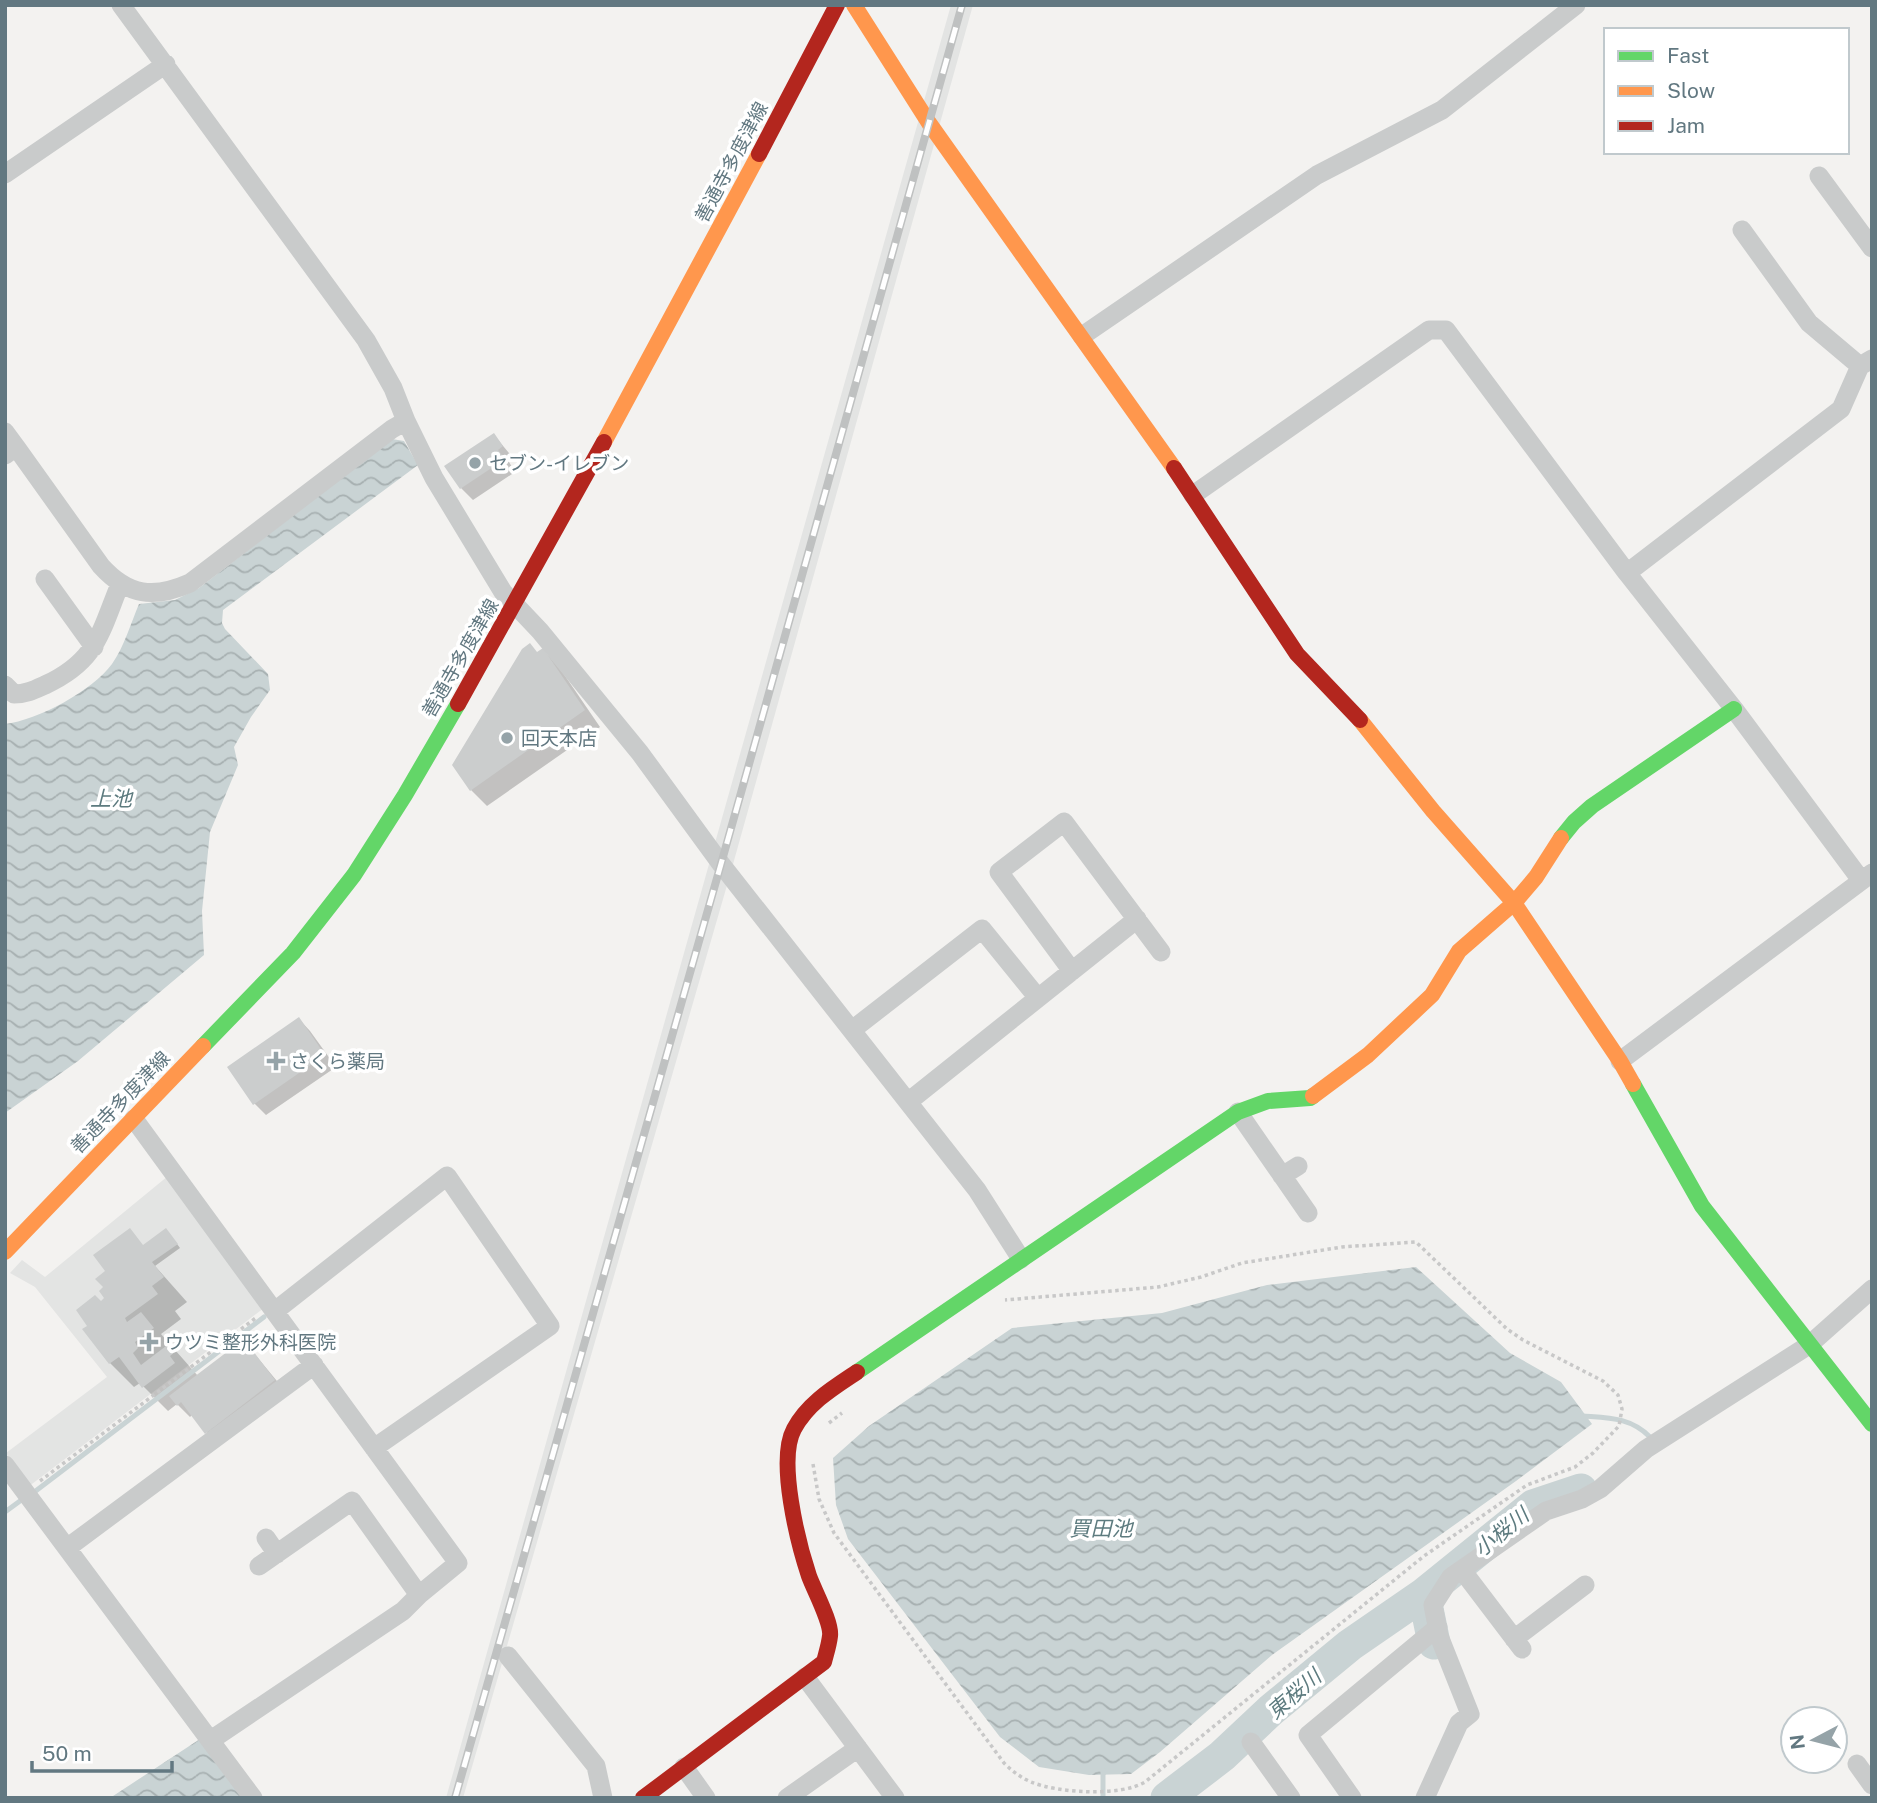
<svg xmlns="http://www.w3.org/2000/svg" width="1877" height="1803" font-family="'Public Sans','Noto Sans JP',sans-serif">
<defs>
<pattern id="water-waves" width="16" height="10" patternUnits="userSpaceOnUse" patternTransform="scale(1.75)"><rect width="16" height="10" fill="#c9d3d4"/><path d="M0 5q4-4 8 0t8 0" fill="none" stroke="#a7b0b1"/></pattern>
</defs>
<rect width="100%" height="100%" fill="#f3f2f0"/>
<path fill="#e3e4e3" d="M951,5H973L730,875L463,1798H446Z
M168,1176L264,1308L28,1487L6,1453L107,1377L35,1287L10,1273L22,1260L45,1277Z"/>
<path fill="url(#water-waves)" d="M392,439L404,441L418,465L223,610L222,623L225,629L268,674L270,690L251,717L234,747L238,765L210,832L202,911L204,955L78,1061L5,1113V724C38,720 92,691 112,664C124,647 131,623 139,604L175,600L199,588Z
M1416,1267L1510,1353L1561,1382L1592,1424L1516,1481L1272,1655L1160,1752L1131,1774L1089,1775L1039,1767L1000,1737L848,1539L836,1505L833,1458L869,1426L1012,1328L1162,1313L1267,1285Z
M200,1739L242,1798H110Z"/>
<path fill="#0003" d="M494,435L514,459L509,462L515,472L473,500L461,488Z
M543,650L559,667L600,727L487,806L471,790L538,654Z
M299,1019L310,1031L336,1067L266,1115L254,1103Z
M169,1233L180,1248L155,1266L187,1302L175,1311L181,1319L161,1334L198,1376L244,1341L286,1392L218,1445L192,1415L190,1417L177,1404L168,1411L140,1383L134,1387L110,1363L89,1326L101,1303L107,1299L105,1287L143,1247Z"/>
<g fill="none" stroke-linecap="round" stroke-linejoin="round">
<path stroke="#c9d3d4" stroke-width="5" d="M1582,1416C1608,1418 1630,1417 1650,1437
M33,1493L264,1317
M5,1512L20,1501
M1103,1770V1798"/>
<path stroke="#c9d3d4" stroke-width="33" d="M1434,1643L1424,1594L1533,1506L1581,1490
M1167,1798L1222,1756L1271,1710L1350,1645L1424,1594"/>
</g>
<path fill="#cbcdcd" d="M494,433L503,446L498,450L505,459L460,489L444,466Z
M530,643L537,652L543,648L585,710L470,791L452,765L522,649Z
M299,1017L325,1055L253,1105L227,1067Z
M130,1228L143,1245L166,1228L178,1244L152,1262L164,1277L152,1286L158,1294L125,1318L127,1322L141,1312L154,1328L135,1342L138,1348L133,1353L141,1365L170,1343L176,1351L170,1356L175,1363L142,1388L119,1357L109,1364L82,1329L87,1326L76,1310L95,1295L101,1301L104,1298L99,1291L103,1287L95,1279L105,1271L93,1255Z
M244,1339L275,1380L205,1434L181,1402L177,1406L169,1396Z"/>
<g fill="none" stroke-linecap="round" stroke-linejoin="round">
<path stroke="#c8c8c8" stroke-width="3.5" stroke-dasharray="3.5 3.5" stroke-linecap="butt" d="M829,1423L842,1413
M813,1464L819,1499L834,1533L1004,1763C1012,1771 1020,1777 1031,1782C1058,1793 1120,1797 1145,1782L1424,1556L1527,1485L1575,1467L1593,1453L1619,1426L1622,1409L1618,1395L1603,1381L1523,1340L1507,1329L1416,1242L1342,1247L1242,1263L1201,1277L1158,1287L1005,1300
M40,1481L257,1317"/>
<path stroke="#c9cbcb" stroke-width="19" d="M121,5L366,340L393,388L406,421L434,478L503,592L540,631L640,753L721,864L977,1190L1021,1259
M5,174L166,64
M1819,176L1872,248
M1742,230L1809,323L1860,366
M1082,336L1317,175L1442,110L1576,5
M5,432L16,447
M5,455L16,447L101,566C128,596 154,599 190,583L392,429L406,421
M1193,495L1429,330H1446L1627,573L1734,709L1861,880
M1627,573L1841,409L1860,366L1872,359
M45,579L94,647
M5,685L14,694C26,694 34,690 45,685C97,661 100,633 120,584
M1072,971L999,872L1064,822L1161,952
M852,1030L982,929L1038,998
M1620,1061L1872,873
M908,1102L1137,919
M1238,1112L1308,1213
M134,1119L458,1563L419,1595L352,1501L259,1566
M1282,1176L1298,1166
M275,1311L447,1176L550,1326L374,1448
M5,1465L253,1798
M266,1538L277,1554
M67,1548L314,1365
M1462,1570L1522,1649
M1514,1639L1585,1585
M508,1656L596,1766L603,1798
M805,1677L895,1798
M211,1740L403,1611L419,1595
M1251,1742L1291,1798
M1857,1764L1872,1785
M684,1767L706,1798
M787,1798L858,1748
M1352,1798L1308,1735L1438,1627
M1425,1798L1459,1723L1470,1714L1439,1636L1433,1605L1451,1577L1546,1511L1582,1499L1600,1489L1646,1449L1809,1345L1872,1289"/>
<path stroke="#63d668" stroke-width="16" d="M1561,838L1574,822L1592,806L1734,709
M203,1046L293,953L354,875L405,795L458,704
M1633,1084L1702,1206L1872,1424
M857,1372L1238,1112L1268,1101L1310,1098L1313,1096"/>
<path stroke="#ff974d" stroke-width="16" d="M854,5L929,123L1174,468
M604,442L759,154
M1360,720L1433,811L1514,903L1620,1061L1633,1084
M1313,1096L1368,1055L1432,995L1459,951L1514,903L1536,877L1561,838
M5,1252L203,1046"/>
<path stroke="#b3261e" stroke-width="16" d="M759,154L837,5
M1174,468L1297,654L1360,720
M458,704L604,442
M643,1798L824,1662C826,1654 829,1645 830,1636C832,1623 814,1590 809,1576C798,1543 777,1460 794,1429C808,1403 833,1388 857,1372"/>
<g stroke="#bfc1c1" stroke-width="8">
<path id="rail" d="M455,1798L721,864L962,5"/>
</g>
<use href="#rail" stroke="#fff" stroke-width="5" stroke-dasharray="16" stroke-linecap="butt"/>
</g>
<g fill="#95a3a8" stroke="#fff" stroke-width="2.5">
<circle cx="475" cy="463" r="7"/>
<circle cx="507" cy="738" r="7"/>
<path d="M272.5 1050.5h7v7h7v7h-7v7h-7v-7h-7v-7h7z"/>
<path d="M145.5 1331.5h7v7h7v7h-7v7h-7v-7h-7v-7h7z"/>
</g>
<g text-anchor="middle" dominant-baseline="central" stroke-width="7" stroke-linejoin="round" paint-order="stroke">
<g font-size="19" fill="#627881" stroke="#fff">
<text transform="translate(731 162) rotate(-62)">善通寺多度津線</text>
<text transform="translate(460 658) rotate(-60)">善通寺多度津線</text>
<text transform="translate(120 1102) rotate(-46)">善通寺多度津線</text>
</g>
<g font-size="19" fill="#627881" stroke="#fff" text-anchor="start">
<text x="489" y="463">セブン-イレブン</text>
<text x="521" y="738">回天本店</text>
<text x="290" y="1061">さくら薬局</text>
<text x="165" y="1342">ウツミ整形外科医院</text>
</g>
<g font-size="21" font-style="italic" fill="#5d7b7f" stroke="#fff">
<text x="111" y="798">上池</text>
<text x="1101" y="1528">買田池</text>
<text transform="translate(1501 1532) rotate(-39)">小桜川</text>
<text transform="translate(1294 1694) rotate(-41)">東桜川</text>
</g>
</g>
<rect width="1877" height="1803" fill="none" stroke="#627881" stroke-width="14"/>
<rect x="1604" y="28" width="245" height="126" fill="#ffffff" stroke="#c0c9cd" stroke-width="2"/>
<rect x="1618" y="51" width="35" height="10" fill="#63d668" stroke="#c0c9cd" stroke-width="2"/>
<text x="1667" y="63" font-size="21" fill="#627881">Fast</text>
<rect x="1618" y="86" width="35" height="10" fill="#ff974d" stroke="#c0c9cd" stroke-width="2"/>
<text x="1667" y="98" font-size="21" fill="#627881">Slow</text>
<rect x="1618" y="121" width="35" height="10" fill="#b3261e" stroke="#c0c9cd" stroke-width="2"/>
<text x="1667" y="133" font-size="21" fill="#627881">Jam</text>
<g transform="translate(1814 1740) rotate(263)"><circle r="33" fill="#ffffff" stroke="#c0c9cd" stroke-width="2"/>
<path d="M0-5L12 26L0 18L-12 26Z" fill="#95a3a8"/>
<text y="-10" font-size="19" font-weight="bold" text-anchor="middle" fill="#627881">N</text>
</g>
<path d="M32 1761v10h140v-10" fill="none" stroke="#627881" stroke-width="3.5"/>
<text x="42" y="1761" font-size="21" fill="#627881" stroke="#ffffff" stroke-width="5" paint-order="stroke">50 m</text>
</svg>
